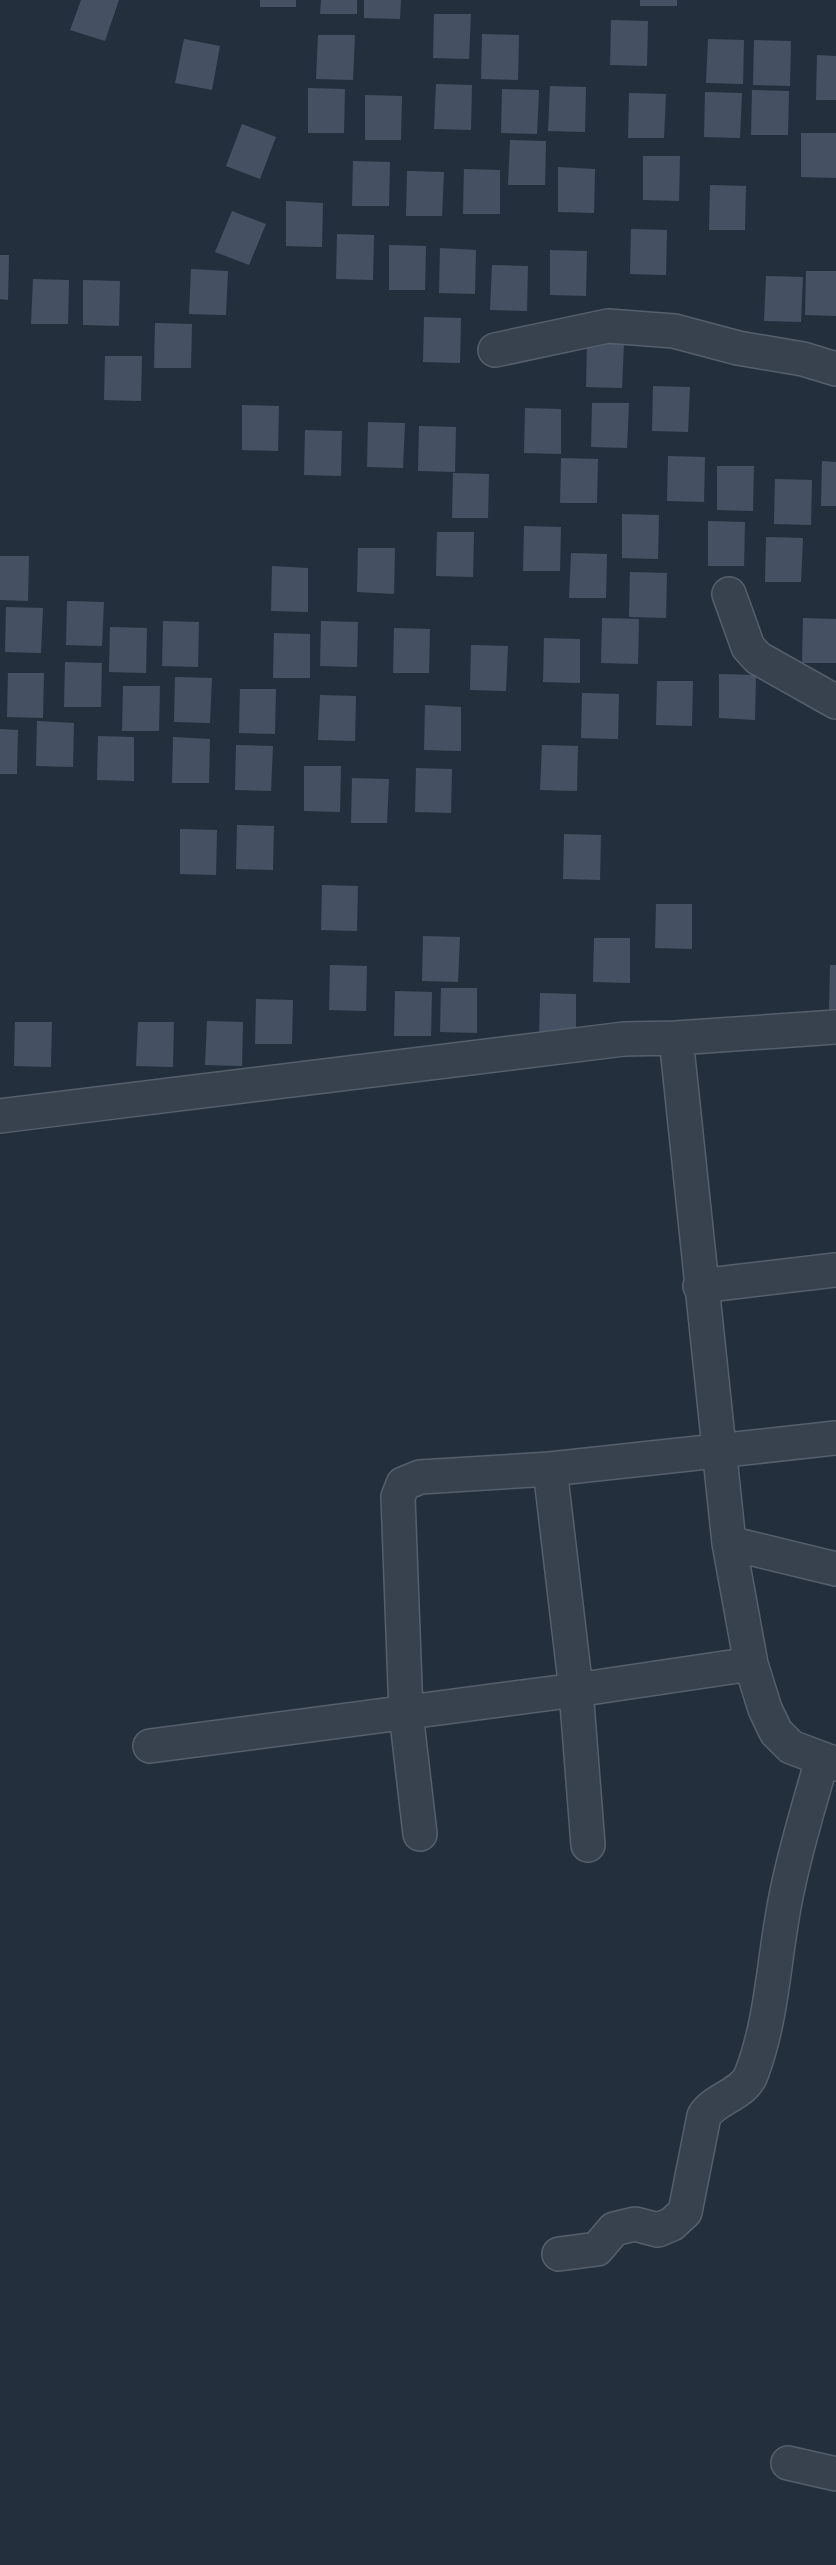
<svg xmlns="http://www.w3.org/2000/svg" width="836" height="2565" font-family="'Titillium Web',sans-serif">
<rect width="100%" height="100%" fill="#242f3e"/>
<path fill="#455162" d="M81,0H119L105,41L70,30Z
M260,0H296V7H260Z
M321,0H357V14H320Z
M364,0H401L400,19L364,18Z
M640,0H677V6H640Z
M434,14H471L469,59L433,58Z
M611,20L648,21L647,66L610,65Z
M482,34L519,35L518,80L481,79Z
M318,35H355L353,80L316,79Z
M184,39L220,46L212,90L175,83Z
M708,39L744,40L743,84L706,83Z
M754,40L791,41L790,86L753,85Z
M817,55L836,56V100H816Z
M436,84L472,85L471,130L434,129Z
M550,86L586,87L585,132L548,131Z
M308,88L345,89L344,133H308Z
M502,89L539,90L537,134L501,133Z
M752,90L789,91L788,135H751Z
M705,92L742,93L740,138L704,137Z
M629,93L666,94L664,138H628Z
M365,95L402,96L401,140H365Z
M242,124L276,137L260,179L226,166Z
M801,133H836V178L801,177Z
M510,140L546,141L545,185H508Z
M643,156H680L679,201L643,200Z
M353,161L390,162L389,206H352Z
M558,167L595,169L594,213L558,212Z
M464,169L500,170V214H463Z
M407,171L444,172L442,216H406Z
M710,185L746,186L745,230H709Z
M286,201L323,203L322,247L286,246Z
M232,211L266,224L249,265L215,252Z
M631,229L667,230L666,275L630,274Z
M337,234L374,235L373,280L336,279Z
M389,245L426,246L425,290H389Z
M440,248L476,250L475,294L439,293Z
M550,250L587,251L586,296L550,295Z
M0,255H9L8,300L0,299Z
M492,265L528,266L527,311L490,310Z
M191,269L228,271L226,315L189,314Z
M806,271H836V316L805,315Z
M766,276L803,277L801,322L764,321Z
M33,279L69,280L68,324H31Z
M83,280L120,281L119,326L83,325Z
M424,317L461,318L460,363L423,362Z
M155,323L192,324L191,368H154Z
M587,342L624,343L622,388L586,387Z
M105,356H142L141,401L104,400Z
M653,386L690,387L688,432L652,431Z
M592,403H629L627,448L591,447Z
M242,405L279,406L278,451L242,450Z
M525,408L561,409V454L524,453Z
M368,422L405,423L403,468L367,467Z
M419,426L456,427L455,472L418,471Z
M305,430L342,431L341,476L304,475Z
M668,456L705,457L704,502L667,501Z
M561,458L598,459L597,503H560Z
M822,461L836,462V506H821Z
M717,466H754L753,511L717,510Z
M453,473L489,474L488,518H452Z
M775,479L812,480L811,525L774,524Z
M622,514L659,515L658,559L622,558Z
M708,521L745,522L744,566H708Z
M524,526L561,527L560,571H523Z
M437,532H474L473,577L436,576Z
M766,537L803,538L801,582H765Z
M358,548H395L394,594L357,592Z
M571,553L607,554L606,598H569Z
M0,556H29L28,601L0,600Z
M272,566L308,568V612L271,611Z
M630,572L667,573L666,618L629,617Z
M67,601L104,602L102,646L66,645Z
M6,607L43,608L41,653L5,652Z
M602,618L639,619L638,664L601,663Z
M803,618L836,619V663H802Z
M163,621L199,622L198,667L162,666Z
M321,621L358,622L357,667L320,666Z
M110,627L147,628L146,673L109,672Z
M394,628L430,629L429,673H393Z
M274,633L310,634V678H273Z
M544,638L580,639V683L543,682Z
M471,645L508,646L506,691L470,690Z
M65,662L102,663L101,707H64Z
M8,673H44L43,718L7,717Z
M719,674L756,675L755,720L719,718Z
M175,677L212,678L210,723L174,722Z
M657,681H693L692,726L656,725Z
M123,686H160L159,731H122Z
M240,689H276L275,734L239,733Z
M582,693L619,694L618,739L581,738Z
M320,695L356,696L355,741L318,740Z
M425,705L461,707V751L424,750Z
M37,721L74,723L73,767L36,766Z
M0,729L18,730L17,774H0Z
M98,736L134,737V781L97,780Z
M173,737L210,739L209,783H172Z
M236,745L273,746L271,791L235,790Z
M542,745L578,746L577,791L540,790Z
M304,766H341L340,812L304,811Z
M416,768L452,769L451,813L415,812Z
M352,778L389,779L387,823H351Z
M237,825L274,826L273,870L236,869Z
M180,829L217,830L216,875L180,874Z
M564,834L601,835L600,880L563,879Z
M322,885L358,886L357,931L321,930Z
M656,904H692V949L655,948Z
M423,936L460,937L458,982L422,981Z
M594,938H630V983L593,982Z
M330,965L367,966L366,1011L329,1010Z
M830,965H836V1010H829Z
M441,988H477V1033L440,1032Z
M395,991L432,992L431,1036H394Z
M540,993L576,994V1038H539Z
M256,999L293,1000L292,1044H255Z
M207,1021L243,1022L242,1066L205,1065Z
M15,1022H52L51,1067L14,1066Z
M138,1022H174L173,1067L136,1066Z"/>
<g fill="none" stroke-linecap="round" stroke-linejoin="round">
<g stroke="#565f6c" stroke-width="36">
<path id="minor" d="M495,350L608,326L674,331L738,348L803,359L836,369
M729,594L748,647L758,658L836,702
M676,1038L729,1543L751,1664L765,1709L776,1732L791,1747L836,1764
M0,1116L624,1039L676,1038L836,1027
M700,1286L836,1270
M550,1469L576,1690L588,1845
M729,1543L836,1569
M150,1746L576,1690L751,1664
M420,1834L406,1713L398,1497L403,1484L420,1477L550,1469L836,1438
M559,2254L597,2249L614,2229L635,2224L658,2230L672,2224L685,2212L704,2116C715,2098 743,2095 751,2075C774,2016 774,1948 788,1887C797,1844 810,1802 822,1760
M788,2463L836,2474"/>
</g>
<use href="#minor" stroke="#38414e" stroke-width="33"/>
</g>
</svg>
